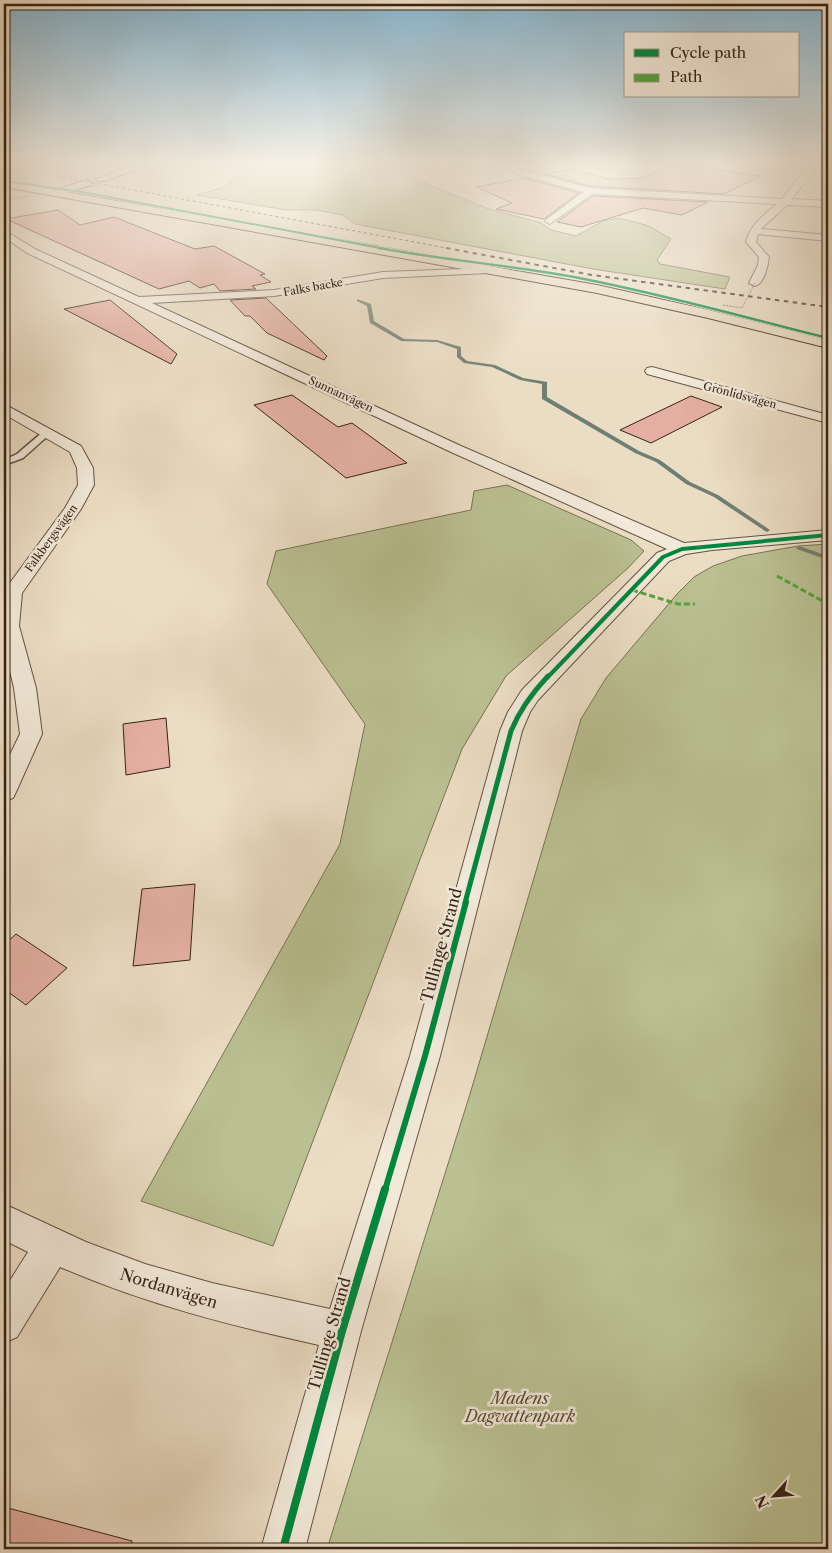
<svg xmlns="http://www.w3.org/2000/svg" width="832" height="1553" font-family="'Libre Caslon Text',serif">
<rect width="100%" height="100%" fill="#ebddc4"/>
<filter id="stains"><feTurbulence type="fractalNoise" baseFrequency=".004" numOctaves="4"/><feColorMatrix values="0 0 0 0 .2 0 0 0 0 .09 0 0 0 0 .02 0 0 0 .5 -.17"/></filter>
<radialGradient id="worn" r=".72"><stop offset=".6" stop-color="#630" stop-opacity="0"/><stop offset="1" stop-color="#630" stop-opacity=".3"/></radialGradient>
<path fill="#bac092" stroke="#787254" d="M246,162H286L323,166L396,162L401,170L432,186L486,208L541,223L551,230L576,236L603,221L619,218L649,226L671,239L657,260L660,264L730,277L725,289L593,269L355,224L343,215L316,210H287L197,195L225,187Z
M507,485L631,540L644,551L628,568L506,676L462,749L273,1246L141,1201L340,844L365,724L267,584L276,551L471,510L474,491Z
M828,544V1549H327L470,1094L581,719L606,678L677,594L694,577L713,566L742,556L798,546Z"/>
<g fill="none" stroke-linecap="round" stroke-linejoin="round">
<path fill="#707f74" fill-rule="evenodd" d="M357,299L371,304L374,321L404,339L437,340L461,347V356L467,361L495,365L523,378L547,382V397L639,451L660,460L690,482L718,495L770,530L767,532L765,531L714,497L686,484L656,462L635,453L542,399V384L520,380L492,367L464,363L457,357V349L437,342L401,341L370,323L367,306L357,301Z
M799,546L828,556V560L797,549L796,548Z"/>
</g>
<path fill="#e5b0a3" stroke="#352316" d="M672,163L761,176L724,194L590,186L545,174L574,169L608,179L644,178Z
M524,178L579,193L544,219L496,209L512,203L476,187Z
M593,196L708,202L682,215L643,208L581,227L557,222Z
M58,210L80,225L114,217L195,249L214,246L265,274L260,275L271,282L252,286L256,289L220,291L214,284L200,288L189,281L159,289L6,219Z
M266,298L327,356L324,360L267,333L250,316H245L230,300Z
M110,300L177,354L171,364L64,309Z
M292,395L338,427L352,423L407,463L346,478L254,405Z
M691,396L722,407L651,443L620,430Z
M166,718L170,767L126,775L123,724Z
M195,884L190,960L133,966L142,889Z
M16,934L67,968L26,1005L4,989V945Z
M4,1507L132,1541L131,1549H4Z"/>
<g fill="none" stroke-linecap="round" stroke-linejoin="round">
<path stroke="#c7b8a1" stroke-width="11" stroke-dasharray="11 5.5" stroke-linecap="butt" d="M87,183L101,179"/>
<g stroke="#625242" stroke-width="3">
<path id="lane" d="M44,431L51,433L23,458L4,465V460L17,454Z"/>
</g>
<g stroke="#625242" stroke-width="2">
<path id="street" d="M314,162H339C334,166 319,166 314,162Z
M508,162H516V166L523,170L590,188L782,199L812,162H820L792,199L828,201V207L787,205L761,229L828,235V241L758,234L756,242L769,257C768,266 764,284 755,286L749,283L758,265L759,257L746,242C750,225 764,215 777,204L592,194L550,224L545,221L547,219L583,192L517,174L509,169Z
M4,230L35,249L139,297L274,290L383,272L492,268L493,270L488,273L383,278L274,296L152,303L461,446L684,543L828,530V540L712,550L686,554L669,561L538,700L530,712L522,731L440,1056L361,1331L305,1549H261L319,1345C228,1325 146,1304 60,1267L17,1337L4,1343V1290L28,1252L4,1240V1204L86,1242L145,1264L212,1283L330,1309L410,1056L500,731L508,712L522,690L657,553L667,549L451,452L27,253L4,237Z
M652,367L828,415V423L647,374L645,371L647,368Z
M4,404L81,446L93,468L94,485L81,509L22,593L19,626L36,688L42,734L16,792L13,798L4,801V767L20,734L14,688L4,645V591L65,508L78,485L77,468L70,452L4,414Z"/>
</g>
<g stroke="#352316" stroke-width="2">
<path id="secondary" d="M142,162H155L105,181H97L96,179Z
M87,180L92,183L91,185L56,196L51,193L52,191Z"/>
</g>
<g stroke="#352316" stroke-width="2">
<path id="primary" d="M4,181L597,285L709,310L828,340V348L708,318L597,293L4,187Z"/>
</g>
<use href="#lane" fill="#f2e9d9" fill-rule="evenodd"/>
<use href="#street" fill="#f2e9d9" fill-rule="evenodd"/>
<use href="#secondary" fill="#f2e9d9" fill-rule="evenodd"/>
<use href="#primary" fill="#ebddc4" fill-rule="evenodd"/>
<path stroke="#352316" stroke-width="1" stroke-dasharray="3 3" stroke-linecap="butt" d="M4,166L452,249"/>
<path stroke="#352316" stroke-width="2" stroke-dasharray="4.5 4.5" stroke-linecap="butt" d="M446,248L592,275L828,307"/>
<path stroke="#352316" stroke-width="1" stroke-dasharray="0.5 1" stroke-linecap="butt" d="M723,305L742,308L755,283"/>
<path stroke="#53a240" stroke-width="1" stroke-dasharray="3 1" stroke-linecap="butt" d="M4,201L28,196L29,194"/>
<path stroke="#53a240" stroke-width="3" stroke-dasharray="6 3" stroke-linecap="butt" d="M777,576L828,604
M632,590L678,604H695"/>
<g stroke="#f2e9d9" stroke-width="3">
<path id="cycleway-far5" d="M4,181L82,192L385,249"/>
</g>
<g stroke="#f2e9d9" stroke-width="4">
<path id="cycleway-far4" d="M379,248C443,260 509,265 574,277C659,293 743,317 828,338"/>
</g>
<g stroke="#f2e9d9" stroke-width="6">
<path id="cycleway-far3" d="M547,678L663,557L682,549L828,535"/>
</g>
<g stroke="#f2e9d9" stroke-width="8">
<path id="cycleway-far2" d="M465,903L511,731C520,709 532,693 548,676"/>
</g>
<g stroke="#f2e9d9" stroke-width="9">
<path id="cycleway-far1" d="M385,1190L425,1056L466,902"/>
</g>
<g stroke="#f2e9d9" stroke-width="11">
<path id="cycleway" d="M283,1549L342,1331L385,1189"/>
</g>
<use href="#cycleway-far5" stroke="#00873e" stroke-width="2"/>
<use href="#cycleway-far4" stroke="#00873e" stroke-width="2.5"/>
<use href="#cycleway-far3" stroke="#00873e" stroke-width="4"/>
<use href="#cycleway-far2" stroke="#00873e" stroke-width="5"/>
<use href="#cycleway-far1" stroke="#00873e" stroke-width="6"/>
<use href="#cycleway" stroke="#00873e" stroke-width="8"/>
</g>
<linearGradient id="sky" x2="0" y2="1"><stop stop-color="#88b7d2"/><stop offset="0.43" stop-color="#f6f0e4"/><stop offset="1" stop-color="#f6f0e4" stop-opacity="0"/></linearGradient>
<rect width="832" height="379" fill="url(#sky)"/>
<g text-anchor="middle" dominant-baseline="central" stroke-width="5" stroke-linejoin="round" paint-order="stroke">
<g font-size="11" fill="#352316" stroke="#f2e9d9">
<text transform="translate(313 287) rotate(-10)">Falks backe</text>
<text transform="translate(341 394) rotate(25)">Sunnanvägen</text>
<text transform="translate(740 395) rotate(15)">Grönlidsvägen</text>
<text transform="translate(51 538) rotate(-54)">Falkbergsvägen</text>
</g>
<g font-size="16" fill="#352316" stroke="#f2e9d9">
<text transform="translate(441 945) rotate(-75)">Tullinge Strand</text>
<text transform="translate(169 1288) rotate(17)">Nordanvägen</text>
<text transform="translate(329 1334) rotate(-74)">Tullinge Strand</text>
</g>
<g font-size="16" font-style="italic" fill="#564a35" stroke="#f2e9d9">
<text x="520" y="1398">Madens<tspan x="520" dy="18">Dagvattenpark</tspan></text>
</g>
</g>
<rect width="832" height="1553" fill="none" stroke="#ebddc4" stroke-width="20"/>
<rect x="5" y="5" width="822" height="1543" fill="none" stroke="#352316" stroke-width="2.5"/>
<rect x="10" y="10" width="812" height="1533" fill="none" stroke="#352316"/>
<rect x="624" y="32" width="175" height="65" fill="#f2e9d9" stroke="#a69a8b"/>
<rect x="634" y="49" width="25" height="8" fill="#00873e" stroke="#a69a8b"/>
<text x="670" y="58" font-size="15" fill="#352316">Cycle path</text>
<rect x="634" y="74" width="25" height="8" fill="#53a240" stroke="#a69a8b"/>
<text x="670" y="82" font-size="15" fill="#352316">Path</text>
<g transform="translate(774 1496) rotate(244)" stroke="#f2e9d9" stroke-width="4" paint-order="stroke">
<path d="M0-4L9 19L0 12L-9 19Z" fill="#352316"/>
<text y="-8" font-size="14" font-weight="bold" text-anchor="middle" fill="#352316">N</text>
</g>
<rect width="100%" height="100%" filter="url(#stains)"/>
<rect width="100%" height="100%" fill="url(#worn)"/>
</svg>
